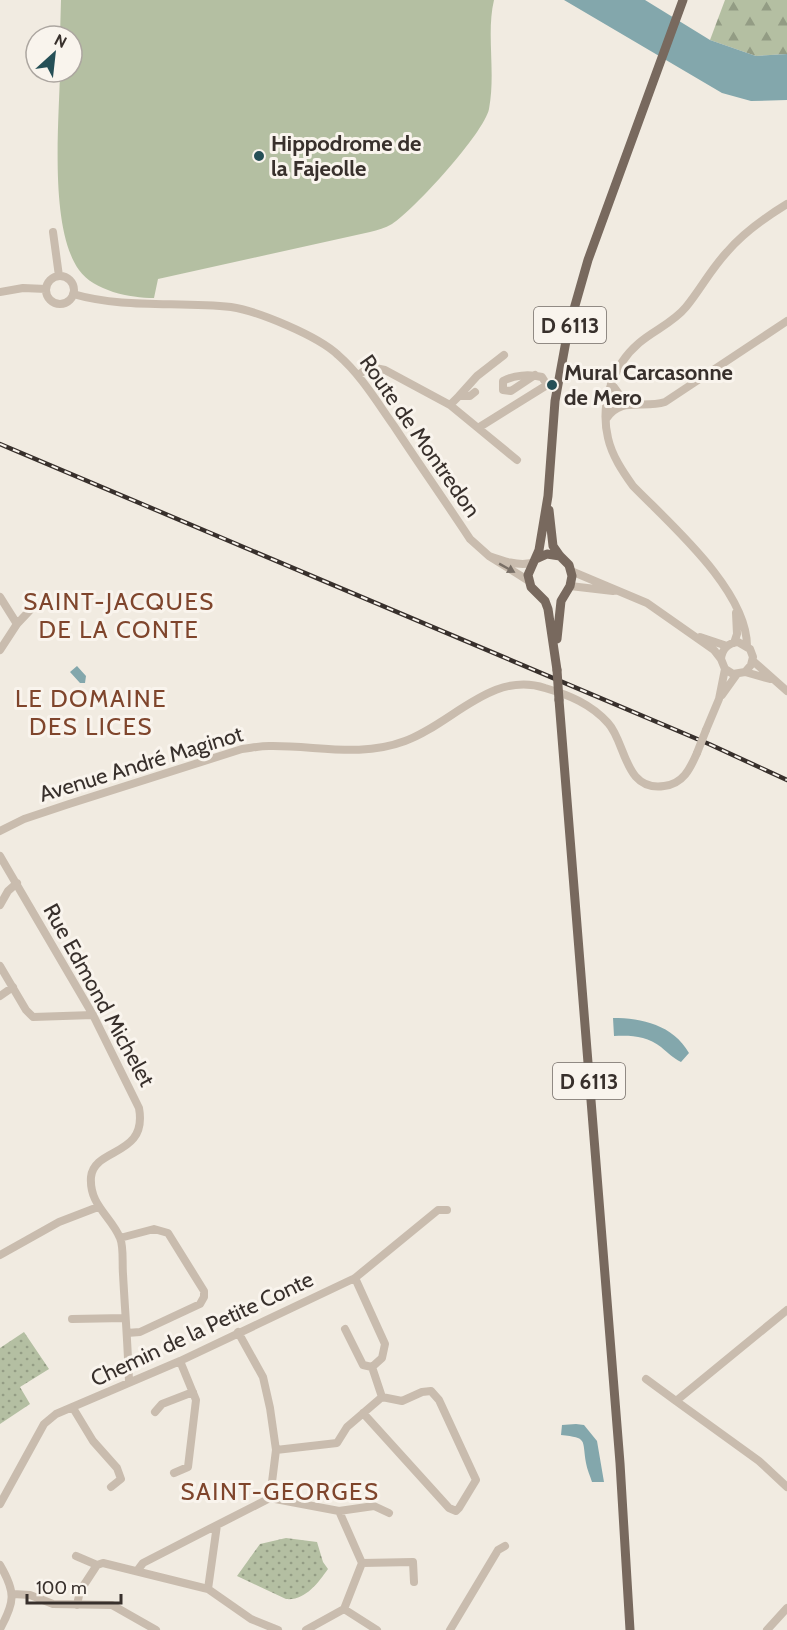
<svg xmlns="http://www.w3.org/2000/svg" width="787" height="1630" font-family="Cabin,sans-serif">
<defs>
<pattern id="green-dots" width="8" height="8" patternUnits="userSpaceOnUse" patternTransform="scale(1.5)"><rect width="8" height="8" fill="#b4bfa2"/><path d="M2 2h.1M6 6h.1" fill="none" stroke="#939c84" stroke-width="1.8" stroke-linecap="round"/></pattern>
<pattern id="forest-firs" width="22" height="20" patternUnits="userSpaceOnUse" patternTransform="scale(1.5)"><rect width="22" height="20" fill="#b4bfa2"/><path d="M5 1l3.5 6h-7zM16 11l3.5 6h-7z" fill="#939c84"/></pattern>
</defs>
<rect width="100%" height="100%" fill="#f1ebe1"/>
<path fill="url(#green-dots)" d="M24,1332L49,1369L20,1387L30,1404L0,1424V1348Z
M286,1538L317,1542L323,1562L328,1569C318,1583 305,1601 286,1599L237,1576L260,1544Z"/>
<path fill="url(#forest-firs)" d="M725,0H787V54L756,56L710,40Z"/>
<path fill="#b4bfa2" d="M61,0H494C486,34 496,71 489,109C484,133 414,210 392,224C385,228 378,230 370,232L158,279L154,298C130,298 94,291 79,270C49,228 59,123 60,72H72V36H60Z"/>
<path fill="#83a7ac" d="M564,0H645L710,40L756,56L787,54V100L751,101L722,93Z
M77,666L86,676L85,683H80L70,672Z
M613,1018C642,1018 673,1025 689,1053L681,1062C673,1058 668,1053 661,1047C647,1036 631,1035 614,1036Z
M576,1424L584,1425L597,1441L604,1482H592C590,1476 587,1469 586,1463C582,1439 588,1438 561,1435L562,1425Z"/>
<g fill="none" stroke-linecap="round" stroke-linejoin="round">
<path stroke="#c9bcae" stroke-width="8" d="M53,232L59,276
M46 290a14 14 0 1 1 28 0a14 14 0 1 1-28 0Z
M0,292L23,288L46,289
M73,294C125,309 178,301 231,307C258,311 318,336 338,355C361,375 377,402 394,426C419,464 445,501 470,539L489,556
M358,375L370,367L385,370L450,405L478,428L547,385L542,377C529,374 514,375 503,381V390L511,391L535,375
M611,383L619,394L637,403
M459,396L477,376L504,355
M450,405L459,396H470L475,392
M606,419C621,396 642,409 665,402L787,321
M478,428L517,460
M571,571L647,603L714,650L721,659L725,669L733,674L745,672L751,665L753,657L750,649L738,642C728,643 722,649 721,659
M529,581L489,556C503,561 517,566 532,563
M570,586L613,591
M0,597L17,624
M700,637L727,646
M734,643L737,634L736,613
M747,646C747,590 670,524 633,486C623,472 612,456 608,438C600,404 612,366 639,343C654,330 673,323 686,307C700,290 711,269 727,252C744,232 764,218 787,204
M0,650L17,624L34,606
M753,661L787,691
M745,672L770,679
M722,695L737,674
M706,730L719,699L725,669
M0,831L24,819L69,804L242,749C251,748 260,746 269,746C315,745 360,758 405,741C452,724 492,670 545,688C569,695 591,704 608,723C626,742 624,792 664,786C683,784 690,769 697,753
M0,856L93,1015L139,1108C148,1157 94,1147 91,1177C89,1205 111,1216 120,1238C124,1247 122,1263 123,1274C125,1311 128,1347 129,1383
M0,905L8,891L17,883
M0,966L26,1010L33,1017L93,1015
M0,996L13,987
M120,1238L154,1229L168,1233L204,1291V1297L200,1304L140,1332L127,1333
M0,1255L59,1222L98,1207
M355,1278L385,1344L382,1358L372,1367L382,1397L402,1401L422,1392L431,1391L439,1400L476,1480L459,1508L456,1511L449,1508L363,1413
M787,1310L676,1401L759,1461L787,1487
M72,1319L125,1318
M345,1329L363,1365L372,1367
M238,1332L263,1377L270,1408L276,1450L270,1498L217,1525L208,1589L251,1619L278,1630
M646,1379L676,1401
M73,1408L93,1441L117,1468L121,1479L111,1487
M155,1412L162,1404L193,1392
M276,1450L337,1443L347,1427L382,1397
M174,1473L188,1467L196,1400L180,1361
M270,1498L339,1511L362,1563L344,1609L306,1630
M0,1504L44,1424L56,1414L180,1361L355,1278L438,1210H447
M339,1511L374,1506L389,1513
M76,1556L97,1565L103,1563L208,1589
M362,1563L413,1562L414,1582
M0,1565C16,1592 15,1602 0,1629
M137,1571L143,1563L217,1525
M13,1594L30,1595L53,1604L112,1605L156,1630
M77,1605L80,1591L97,1565
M344,1609L377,1630
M450,1630L498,1550L505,1546
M767,1630L787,1608"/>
<path stroke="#78695e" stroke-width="9" d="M549,510L553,546L560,556L569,565L572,576L570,586L561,601L557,639
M536,559L547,554L560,556
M557,670L548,609L545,601L531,587L528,575L539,550L548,496L555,401L568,330L588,260L683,0
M559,700L620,1463L630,1630"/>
<g stroke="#38302c" stroke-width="4.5">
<path id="rail" d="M0,444L709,744L787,780"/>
</g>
<use href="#rail" stroke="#f9f4ed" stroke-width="2" stroke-dasharray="7" stroke-linecap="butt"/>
<path stroke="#c9bcae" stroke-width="8" d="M697,753L706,730"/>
<path stroke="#78695e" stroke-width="9" d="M557,670L559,700"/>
</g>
<defs><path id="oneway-solid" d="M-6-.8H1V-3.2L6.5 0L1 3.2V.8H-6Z" transform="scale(1.5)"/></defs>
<use fill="#796f66" href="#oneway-solid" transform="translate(507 568) rotate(29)"/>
<g fill="#254f56" stroke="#f9f4ed" stroke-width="2">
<circle cx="259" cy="156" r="6"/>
<circle cx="552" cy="385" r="6"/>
</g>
<g text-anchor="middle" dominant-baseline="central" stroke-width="6" stroke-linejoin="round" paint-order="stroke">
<g fill="#f9f4ed" stroke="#726b66" stroke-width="1.5">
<rect x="534" y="307" width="72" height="36" rx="4.5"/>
<rect x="553" y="1063" width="72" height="36" rx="4.5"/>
</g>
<g font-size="21" font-weight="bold" fill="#38302c">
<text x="570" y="325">D 6113</text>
<text x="589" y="1081">D 6113</text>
</g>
<g font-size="22" font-weight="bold" fill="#38302c" stroke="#f9f4ed" text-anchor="start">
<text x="271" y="143">Hippodrome de<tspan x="271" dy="25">la Fajeolle</tspan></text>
<text x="564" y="372">Mural Carcasonne<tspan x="564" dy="25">de Mero</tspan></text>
</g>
<g font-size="22" fill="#38302c" stroke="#f9f4ed">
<text transform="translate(420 436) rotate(55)">Route de Montredon</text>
<text transform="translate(141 764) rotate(-17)">Avenue André Maginot</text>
<text transform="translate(99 995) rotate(61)">Rue Edmond Michelet</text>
<text transform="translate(202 1329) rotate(-25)">Chemin de la Petite Conte</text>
</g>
<g font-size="24" letter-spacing="1.5" fill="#7f452c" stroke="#f9f4ed">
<text x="119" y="601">SAINT-JACQUES<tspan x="119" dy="28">DE LA CONTE</tspan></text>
<text x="91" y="698">LE DOMAINE<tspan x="91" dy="28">DES LICES</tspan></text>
<text x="280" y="1491">SAINT-GEORGES</text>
</g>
</g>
<g transform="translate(54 54) rotate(27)"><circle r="28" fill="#f9f4ed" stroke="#aca6a0" stroke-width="1.5"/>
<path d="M0-4.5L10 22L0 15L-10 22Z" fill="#254f56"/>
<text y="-9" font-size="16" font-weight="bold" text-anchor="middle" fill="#38302c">N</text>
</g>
<path d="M27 1594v9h94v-9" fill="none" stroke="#38302c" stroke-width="3"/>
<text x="36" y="1594" font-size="18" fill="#38302c" stroke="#f9f4ed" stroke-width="4.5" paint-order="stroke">100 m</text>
</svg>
